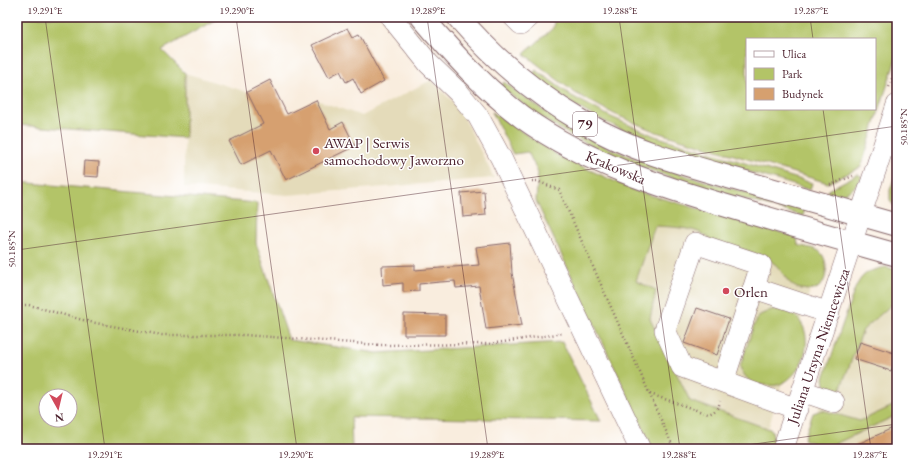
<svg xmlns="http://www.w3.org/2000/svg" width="914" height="466" font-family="'EB Garamond',serif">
<rect width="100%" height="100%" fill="#fff"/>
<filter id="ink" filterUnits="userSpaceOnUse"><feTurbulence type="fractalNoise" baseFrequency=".025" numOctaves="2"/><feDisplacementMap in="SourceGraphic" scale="8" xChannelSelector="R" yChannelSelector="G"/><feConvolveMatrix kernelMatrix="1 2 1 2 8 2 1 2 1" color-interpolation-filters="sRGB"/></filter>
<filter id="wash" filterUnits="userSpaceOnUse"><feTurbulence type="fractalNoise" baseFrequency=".012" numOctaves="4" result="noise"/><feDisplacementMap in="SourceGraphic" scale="16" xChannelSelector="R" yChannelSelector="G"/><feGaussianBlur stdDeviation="0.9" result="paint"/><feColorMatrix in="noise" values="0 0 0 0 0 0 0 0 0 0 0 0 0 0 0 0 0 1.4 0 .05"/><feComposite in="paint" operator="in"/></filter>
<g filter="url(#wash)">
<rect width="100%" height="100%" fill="#f9edde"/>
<path fill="#e4dbba" d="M185,73L247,92L270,80L287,114L316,100L362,116L431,80L459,108L494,178L288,195L184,187Z
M591,196L817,267L762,449H711Z
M897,290V449H824L809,437L851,313Z"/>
<path fill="#b3c467" stroke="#7e7249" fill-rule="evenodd" d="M17,17H220L162,50L185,73V138L17,125Z
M555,17H897V55L861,167L828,183L656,132L614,114L575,93L524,54L553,28ZM747,39H875V109H747Z
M536,70L572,96L609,116L655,136L812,183L810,190C743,169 669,153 606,122C579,110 555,93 532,75Z
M504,82C537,106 571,132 609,148C672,175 740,190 805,209L803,216C721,192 640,174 565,132C542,120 521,102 500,87Z
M492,112L559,156L636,191L797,237L798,245C804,247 814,248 819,251C830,260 829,286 813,290C810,291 804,289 801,289C788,287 784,272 775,264C760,252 730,246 711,241C702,227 670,227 655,226L636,281L656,290L650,319L690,401L772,430L774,443L772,449H653L536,201L538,173L528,152L513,154Z
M897,170V209L890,201V190Z
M858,174L862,177C853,192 844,196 827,194L828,190Z
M17,182L257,203L256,243L289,340L377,353L562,342L601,421L351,417L352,449H17ZM46,396H70V420H46Z
M886,267L897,270V307L891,305L863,330L840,390L829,391L825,384L824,378L854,291C862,273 867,271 886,267Z
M771,310C775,310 782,309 786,311C821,324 806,378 777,385C774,386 769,385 765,385C752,386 745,378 740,367L754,325L760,315Z
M897,404V415L824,449L804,439L813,413L822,410L860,421Z"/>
<g id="blocks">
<path fill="#d6a06f" d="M348,28L353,37L359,34L384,81L361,94L353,78L346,82L340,71L329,77L312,45Z
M270,80L287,114L316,100L330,129L343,122L355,146L286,180L271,150L241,165L229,141L263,124L247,92Z
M84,161L99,162L98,177L83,176Z
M484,191L486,215L463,217L461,193Z
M510,243L512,273L522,325L486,329L479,286L456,288L455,281L440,282L419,284V291L403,292V283L383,285L382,266L415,265V270L479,265L476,247Z
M697,308L729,319L717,355L684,343Z
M404,314L445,315V335H404Z
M860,342L897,354L891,371L854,359Z
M897,426V449H847Z"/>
</g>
</g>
<g filter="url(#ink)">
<use href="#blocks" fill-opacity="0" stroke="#87676a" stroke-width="1"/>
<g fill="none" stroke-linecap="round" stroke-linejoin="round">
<g stroke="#87676a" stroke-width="22">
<path id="minor" d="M391,17L429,64L459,93L478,116L501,158L640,449
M514,17L521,24L529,17
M754,288L829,313
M723,382L761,265L695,243L665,330L682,367L797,409
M802,391L834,402
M783,449L897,105"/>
</g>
<g stroke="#87676a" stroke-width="24">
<path id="major" d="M422,17C453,54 484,88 522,117C587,164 662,187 737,209C790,225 844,240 897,255
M458,17C495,60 536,95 585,123C629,149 679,163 728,177C785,193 841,209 897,225"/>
</g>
<path stroke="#87676a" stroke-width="2.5" stroke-dasharray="1 3" stroke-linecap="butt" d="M889,87L897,64
M532,181H537L559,190L674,449
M830,185L853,176
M17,305H29L90,322L162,335H245L380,345L489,344L564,333
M650,394L708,414C715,412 719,408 720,401"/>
<use href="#minor" stroke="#fff" stroke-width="21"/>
<use href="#major" stroke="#fff" stroke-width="22"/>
</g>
</g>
<path fill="none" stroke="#4a1f2b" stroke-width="1" stroke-opacity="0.45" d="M45,17L105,449M236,17L297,449M427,17L488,449M619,17L680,449M810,17L813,39M823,109L871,449M17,250L897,126M719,449L897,424"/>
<g fill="#d1495b" stroke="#fff" stroke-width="1.5">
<circle cx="316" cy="151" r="4"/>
<circle cx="726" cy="291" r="4"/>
</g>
<g text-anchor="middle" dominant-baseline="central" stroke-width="3" stroke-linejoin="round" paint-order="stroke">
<rect fill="#fff" stroke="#80626b" stroke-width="1" x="573" y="112" width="24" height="24" rx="3"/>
<g font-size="14" font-weight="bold" fill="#4a1f2b">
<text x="585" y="124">79</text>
</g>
<g font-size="15" fill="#4a1f2b" stroke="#fff" text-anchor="start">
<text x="324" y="142">AWAP | Serwis<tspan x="324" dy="17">samochodowy Jaworzno</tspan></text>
<text x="734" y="291">Orlen</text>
</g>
<g font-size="15" fill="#4a1f2b" stroke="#fff">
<text transform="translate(616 167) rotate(23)">Krakowska</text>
<text transform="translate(818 346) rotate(-71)">Juliana Ursyna Niemcewicza</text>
</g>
</g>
<rect width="914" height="466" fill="none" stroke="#fff" stroke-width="44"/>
<rect x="746" y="38" width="130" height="72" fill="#ffffff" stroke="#b7a5aa"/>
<rect x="754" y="51" width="20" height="6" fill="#ffffff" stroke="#b7a5aa"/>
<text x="782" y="58" font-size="12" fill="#4a1f2b">Ulica</text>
<rect x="754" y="68" width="20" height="12" fill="#b3c467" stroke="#b7a5aa"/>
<text x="782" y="78" font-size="12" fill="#4a1f2b">Park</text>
<rect x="754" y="88" width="20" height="12" fill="#d6a06f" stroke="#b7a5aa"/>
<text x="782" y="98" font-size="12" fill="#4a1f2b">Budynek</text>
<g transform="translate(58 408) rotate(172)"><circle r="19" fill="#ffffff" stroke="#b7a5aa"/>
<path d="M0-3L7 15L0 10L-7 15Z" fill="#d1495b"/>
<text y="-6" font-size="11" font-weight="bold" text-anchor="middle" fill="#4a1f2b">N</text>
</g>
<rect x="22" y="22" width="870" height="422" fill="none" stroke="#4a1f2b" stroke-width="1.5"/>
<g font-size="10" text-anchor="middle" fill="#4a1f2b">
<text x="45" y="14">19.291°E</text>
<text x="237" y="14">19.290°E</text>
<text x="428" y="14">19.289°E</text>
<text x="620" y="14">19.288°E</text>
<text x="811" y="14">19.287°E</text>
<text transform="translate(903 127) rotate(-90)" y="4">50.185°N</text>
<text transform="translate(11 249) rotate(-90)" y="4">50.185°N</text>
<text x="105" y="458">19.291°E</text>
<text x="296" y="458">19.290°E</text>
<text x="487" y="458">19.289°E</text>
<text x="679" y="458">19.288°E</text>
<text x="870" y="458">19.287°E</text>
</g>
</svg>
